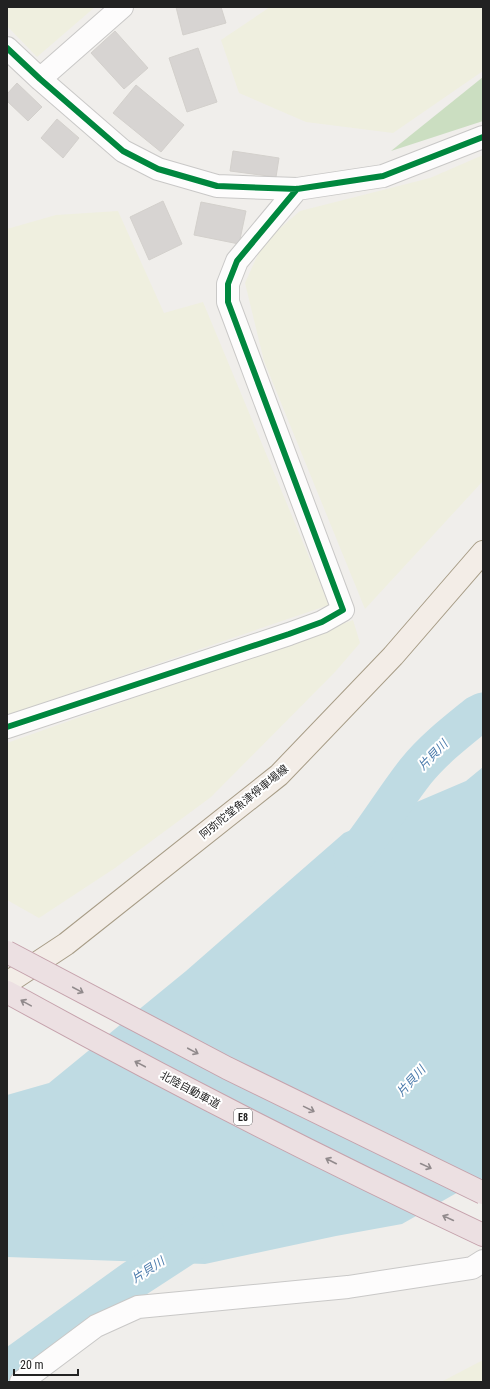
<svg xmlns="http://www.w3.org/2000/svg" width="490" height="1389" font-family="'Roboto Condensed','Noto Sans JP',sans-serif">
<rect width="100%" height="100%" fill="#f0eeeb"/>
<path fill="#efefdf" d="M7,7H95L37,57L7,26Z
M270,7H483V71L393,133L306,122L239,93L221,40Z
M483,155V481L365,609L264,361L245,283L263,243L300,211L430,178Z
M118,211L164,313L203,302L329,605L7,715V229L56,215Z
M353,620L360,643L335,672L211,797L115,868L39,918L7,900V743Z
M483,1360V1382H441Z"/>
<path fill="#cbdec1" d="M483,77V121L391,151Z"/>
<path fill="#bfdbe3" d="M483,767V1178L402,1224L336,1236L205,1264L7,1257V1095L49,1083L186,971L344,833L466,781Z"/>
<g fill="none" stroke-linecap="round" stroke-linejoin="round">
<path stroke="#bfdbe3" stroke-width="39" d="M353,858C376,830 394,799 416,771C434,749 456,732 477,715L483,712
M7,1371L133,1280L205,1233"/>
</g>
<path fill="#d7d4d2" stroke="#d3d0cc" d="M176,7H221L226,23L183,35Z
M115,31L148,68L124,89L91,53Z
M198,48L217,102L187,112L169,58Z
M17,83L42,107L28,121L7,101V94Z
M136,85L184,125L161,152L113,113Z
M57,119L79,138L63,158L41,138Z
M233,151L279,158L276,177L230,171Z
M163,201L182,244L149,260L130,217Z
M201,202L246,211L239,244L194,235Z"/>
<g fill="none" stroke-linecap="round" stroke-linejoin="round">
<g stroke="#c9c8c7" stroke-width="24">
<path id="minor" d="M7,48L40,79L123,151L158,169L217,186L297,189L383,176L483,137
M40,79L122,7
M7,727L289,634L322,622L343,610L228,302V284L237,261L297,189
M21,1382L96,1326L138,1307L348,1287L472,1268L483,1261"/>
</g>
<g stroke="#a79c86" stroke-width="24">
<path id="major" d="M7,983L66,944L279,775L393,656L483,552"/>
</g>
<g stroke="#c5a2ac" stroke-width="24">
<path id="highway" d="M7,992C163,1078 322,1159 483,1235"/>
</g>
<use href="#minor" stroke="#fdfcfc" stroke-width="22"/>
<use href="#major" stroke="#f3ede7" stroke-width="22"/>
<use href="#highway" stroke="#ece0e2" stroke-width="22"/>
<g stroke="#c5a2ac" stroke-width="24" stroke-linecap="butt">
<path id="highway-bridge" d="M7,952L227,1068L483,1193"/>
</g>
<use href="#highway-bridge" stroke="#ece0e2" stroke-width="22"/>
<g stroke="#fff" stroke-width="8">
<path id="cycleway" d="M7,48L40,79L123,151L158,169L217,186L297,189L383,176L483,137
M7,727L289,634L322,622L343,610L228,302V284L237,261L297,189"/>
</g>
<use href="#cycleway" stroke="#00873e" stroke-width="6"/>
</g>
<defs><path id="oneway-shaft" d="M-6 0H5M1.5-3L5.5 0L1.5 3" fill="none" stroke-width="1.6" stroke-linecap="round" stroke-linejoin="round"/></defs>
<g stroke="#918a8c">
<use href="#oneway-shaft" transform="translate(78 990) rotate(28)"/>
<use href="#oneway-shaft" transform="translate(26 1003) rotate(-151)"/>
<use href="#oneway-shaft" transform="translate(193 1051) rotate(28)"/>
<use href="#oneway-shaft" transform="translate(140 1064) rotate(-152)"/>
<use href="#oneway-shaft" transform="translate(309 1109) rotate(26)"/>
<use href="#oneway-shaft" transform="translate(331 1161) rotate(-153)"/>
<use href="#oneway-shaft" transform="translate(426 1166) rotate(25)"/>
<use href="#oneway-shaft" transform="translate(448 1218) rotate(-155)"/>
</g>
<g text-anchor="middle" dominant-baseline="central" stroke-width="4" stroke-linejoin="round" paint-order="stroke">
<rect fill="#fff" stroke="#646464" stroke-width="1" x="234" y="1109" width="18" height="16" rx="3"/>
<g font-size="10" font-weight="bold" fill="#222">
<text x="243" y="1117">E8</text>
</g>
<g font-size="11" fill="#222" stroke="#fff">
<text transform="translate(244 802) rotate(-39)">阿弥陀堂魚津停車場線</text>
<text transform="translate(190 1090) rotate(28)">北陸自動車道</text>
</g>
<g font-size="12" font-style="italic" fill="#4a7aab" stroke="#fff">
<text transform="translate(433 755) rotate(-46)">片貝川</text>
<text transform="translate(411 1081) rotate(-48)">片貝川</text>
<text transform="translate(148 1270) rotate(-33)">片貝川</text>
</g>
</g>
<rect width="490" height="1389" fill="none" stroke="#222222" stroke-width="16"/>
<path d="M14 1369v6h64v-6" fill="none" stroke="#222222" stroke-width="2"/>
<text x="20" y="1369" font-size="12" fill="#222222" stroke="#ffffff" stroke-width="3" paint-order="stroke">20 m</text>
</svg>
